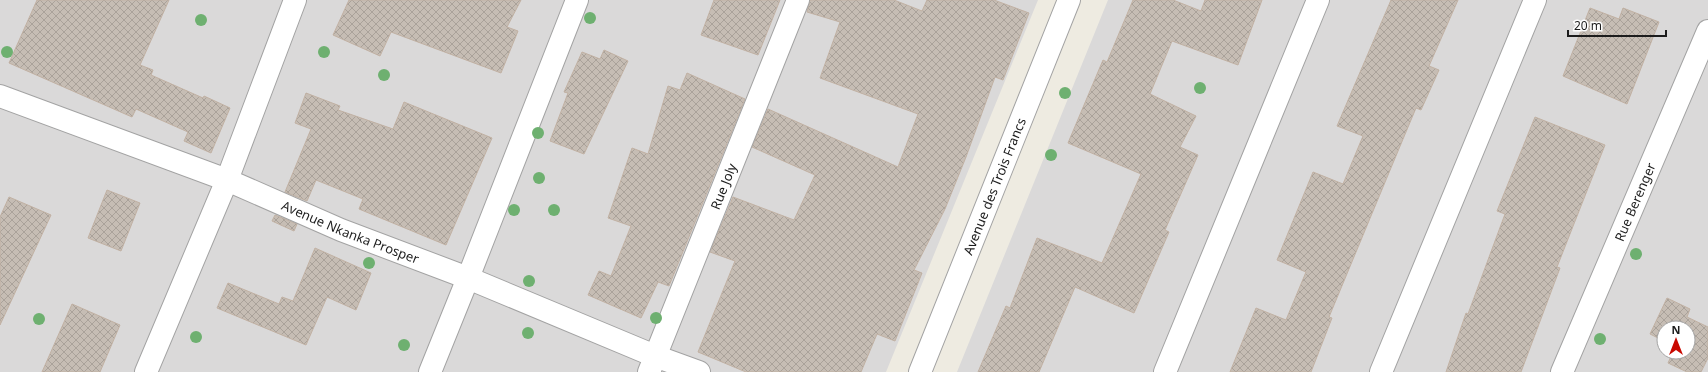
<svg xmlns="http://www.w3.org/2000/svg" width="1708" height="372" font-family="'Noto Sans',sans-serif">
<defs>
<pattern id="building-cross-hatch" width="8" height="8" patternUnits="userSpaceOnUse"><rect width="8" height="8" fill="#c6bdb4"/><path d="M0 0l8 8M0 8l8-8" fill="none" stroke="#aaa29a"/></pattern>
</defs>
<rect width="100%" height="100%" fill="#eeebe1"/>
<path fill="#dad9d9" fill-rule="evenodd" d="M0,0H1038L886,372H0Z
M1108,0H1708V372H957ZM1664,328H1688V352H1664Z"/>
<path fill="url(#building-cross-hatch)" stroke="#c1b1a3" d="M37,0H169L140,65L153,70L151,75L203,98L204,96L230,108L211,153L184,141L188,132L136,109L132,117L9,63Z
M349,0H521L507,27L518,31L501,73L391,32L380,56L333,35Z
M714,0H780L758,55L701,35Z
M810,0H894L922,11L927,0H994L1029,13L1003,80L995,77L966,157L945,209L914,270L922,273L895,341L877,334L861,372H746L698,352L735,261L710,252L733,197L794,220L815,175L752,147L768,109L898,167L918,114L820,78L840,22L807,12Z
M1133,0H1173L1201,11L1205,0H1262L1238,65L1172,41L1150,94L1196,116L1180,147L1198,155L1165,230L1169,232L1134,313L1075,287L1039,372H978L1006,306L1010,308L1037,238L1102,263L1141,174L1068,143L1103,60L1107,62Z
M1391,0H1458L1429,66L1439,70L1421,110L1416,108L1393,163L1329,317L1332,318L1311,372H1230L1256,308L1286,320L1306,272L1277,260L1313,172L1343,184L1363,136L1337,126Z
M1590,8L1619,19L1623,8L1659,22L1627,104L1563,76Z
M604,50L628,61L584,154L550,141L568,93L564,92L582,52L600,59Z
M687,73L745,99L669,286L658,282L641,318L588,295L599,271L611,276L631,226L608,218L632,148L648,154L668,86L680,90Z
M306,93L340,106L338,110L393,129L404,102L492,138L446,245L359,209L363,199L316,180L307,201L285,192L311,129L295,123Z
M1535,117L1605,145L1557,267L1560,268L1521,372H1446L1466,313L1468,314L1505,214L1497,211Z
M107,190L140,203L121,251L88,238Z
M9,197L51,215L0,325V217Z
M275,215L297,224L294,231L272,221Z
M315,248L371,273L356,310L327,297L306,345L217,308L228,283L279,304L282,297L293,301Z
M1667,298L1690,309L1687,317L1708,327V358L1701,372H1687L1668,363L1673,352H1688V328H1664V341L1650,334Z
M72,304L120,325L100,372H42Z"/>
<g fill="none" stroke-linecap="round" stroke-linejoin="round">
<g stroke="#a3a3a3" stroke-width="24">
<g id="minor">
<path id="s1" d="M0,96L227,180L341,230L468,278L655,356L699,372"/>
<path d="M146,372L227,180L295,0"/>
<path d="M430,372L468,278L577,0"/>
<path id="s2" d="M649,372L798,0"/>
<path id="s3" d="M920,372L1069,0"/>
<path d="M1165,372L1318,0"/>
<path d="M1381,372L1535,0"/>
<path id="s4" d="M1562,372L1708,31"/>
</g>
</g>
<use href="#minor" stroke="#fff" stroke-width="22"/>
</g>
<g fill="#6eb070">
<circle cx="590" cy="18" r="6"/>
<circle cx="201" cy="20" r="6"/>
<circle cx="7" cy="52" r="6"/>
<circle cx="324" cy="52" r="6"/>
<circle cx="384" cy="75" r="6"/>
<circle cx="1200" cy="88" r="6"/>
<circle cx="1065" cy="93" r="6"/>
<circle cx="538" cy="133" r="6"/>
<circle cx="1051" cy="155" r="6"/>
<circle cx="539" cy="178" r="6"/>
<circle cx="514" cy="210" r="6"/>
<circle cx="554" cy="210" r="6"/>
<circle cx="1636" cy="254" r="6"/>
<circle cx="369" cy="263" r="6"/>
<circle cx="529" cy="281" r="6"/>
<circle cx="656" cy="318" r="6"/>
<circle cx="39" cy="319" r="6"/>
<circle cx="528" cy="333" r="6"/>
<circle cx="196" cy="337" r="6"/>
<circle cx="1600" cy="339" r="6"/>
<circle cx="404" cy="345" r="6"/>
</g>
<g text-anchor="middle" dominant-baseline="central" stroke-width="3" stroke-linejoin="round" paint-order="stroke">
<g font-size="13" fill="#1c1c1c" stroke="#fff">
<text stroke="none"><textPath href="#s2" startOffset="200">Rue Joly</textPath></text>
<text stroke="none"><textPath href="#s3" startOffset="200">Avenue des Trois Francs</textPath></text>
<text stroke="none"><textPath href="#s4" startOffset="185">Rue Berenger</textPath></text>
<text stroke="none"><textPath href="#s1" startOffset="376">Avenue Nkanka Prosper</textPath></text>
</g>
</g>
<g transform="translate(1676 340)"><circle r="19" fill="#ffffff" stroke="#a4a4a4"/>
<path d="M0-3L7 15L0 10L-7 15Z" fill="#c90800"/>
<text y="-6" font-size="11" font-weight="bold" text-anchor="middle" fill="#1c1c1c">N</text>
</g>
<path d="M1568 30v6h98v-6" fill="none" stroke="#1c1c1c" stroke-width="2"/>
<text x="1574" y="30" font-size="12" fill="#1c1c1c" stroke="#ffffff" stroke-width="3" paint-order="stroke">20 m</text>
</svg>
